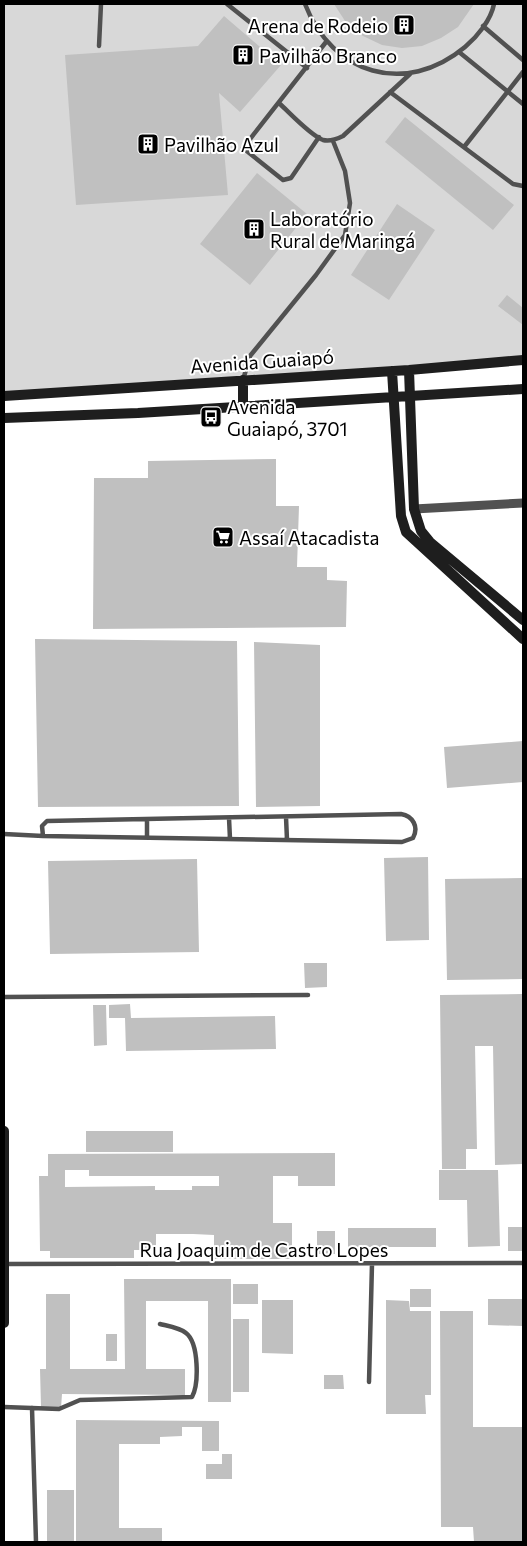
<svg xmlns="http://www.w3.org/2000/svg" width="527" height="1546" font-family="Commissioner,sans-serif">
<rect width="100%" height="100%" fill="#fff"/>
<path fill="#d8d8d8" d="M4,4H523V360L4,396Z"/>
<path fill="#c0c0c0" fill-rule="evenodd" d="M334,4H474L458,27L441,38L422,46L402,48L382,45L363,36L347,24Z
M224,16L281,65L240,112L219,93L228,195L76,205L65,55L198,46Z
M405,117L514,205L493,230L385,142Z
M257,173L307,214L250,285L200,244Z
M397,204L435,230L389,300L351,275Z
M507,295L523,308V325L498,306Z
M276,459V506H299L297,567H327V580L347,581L346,627L93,629L94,478H148V461Z
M35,639L237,641L239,806L38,807Z
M254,642L320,645V806L256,807Z
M523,741V782L447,788L444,747Z
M428,857L429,940L386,941L384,858Z
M197,859L199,952L50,954L48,861Z
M523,878V979L447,980L445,879Z
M304,963H327V987L305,988Z
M522,994L523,1164L495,1165L493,1046H475L477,1149H466V1169H442L440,995Z
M130,1004L131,1018L275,1016L276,1049L126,1051L125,1018H109V1005Z
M93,1005H106L107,1045L94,1046Z
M86,1131H173V1152H86Z
M335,1153V1186H298V1176H273V1223H292V1259H214V1235L193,1234H156V1250H134V1258H50V1251H40L39,1176H48V1154ZM65,1170H89V1176H219V1186H192V1190H155V1186L65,1187Z
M439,1170H498L500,1246L468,1247L467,1200H439Z
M508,1227H523V1251H508Z
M348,1228H436V1247H348Z
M317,1231H335V1254H317Z
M124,1279H231V1402H208V1301H146V1369H185V1395L62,1394L61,1408L41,1407L40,1369H46V1294H70V1369H125Z
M233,1284H258V1304H233Z
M410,1289H431V1307H410Z
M488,1299H523V1326L488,1325Z
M262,1300H293V1354L262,1353Z
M386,1300L409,1301L410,1311H431V1395H425L426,1414H386Z
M440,1311H473V1427H523V1542H474L473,1527H441Z
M233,1319H249V1392H233Z
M106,1334H117V1361H106Z
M324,1375H343L344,1389H324Z
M76,1420L219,1421V1451H202V1427H182V1436L160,1437V1444H119V1528H162V1542H76Z
M222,1454H232V1479H206V1464H222Z
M47,1490H74V1542H47Z"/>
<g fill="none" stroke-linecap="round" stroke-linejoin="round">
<path stroke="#515151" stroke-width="4.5" d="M227,4L307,68
M305,4C332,74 405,97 465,47C477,37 491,20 494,4
M483,26L523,60
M99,46L101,4
M459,52L523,104
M390,92L513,184L523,186
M279,103C290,113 310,135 323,140C330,142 337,139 343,136L410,74
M319,137L291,178L283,180L243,148L326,42
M464,147L523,72
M243,380L250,356L316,275L345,235L350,203L345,171L333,141
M286,817L287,840
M229,818L230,839
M147,820V837
M4,834L43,836L402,842L413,838C419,827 413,816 401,814L47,821L42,826L43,836
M4,997L308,995
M4,1264L523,1263
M369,1382L372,1264
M4,1407L59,1409L80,1400L192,1397C199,1384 199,1343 186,1333C180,1328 168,1326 160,1324
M32,1408L36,1542"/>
<path stroke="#515151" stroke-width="9" d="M414,509L523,503"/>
<path stroke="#1e1e1e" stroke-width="10" d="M409,370L414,509L421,531L430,542L523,620
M392,371L401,516L406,532L523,639
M243,380V407
M4,396L409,370L523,360
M4,418L138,413L523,389
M4,1131V1323"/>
</g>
<defs>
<g id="building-square" transform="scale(1.125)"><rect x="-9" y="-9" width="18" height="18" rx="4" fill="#000" stroke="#fff"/><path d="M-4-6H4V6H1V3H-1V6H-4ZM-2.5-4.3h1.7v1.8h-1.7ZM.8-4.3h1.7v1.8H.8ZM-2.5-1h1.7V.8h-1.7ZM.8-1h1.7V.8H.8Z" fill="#fff"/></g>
<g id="bus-square" transform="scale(1.125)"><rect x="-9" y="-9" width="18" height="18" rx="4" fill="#000" stroke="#fff"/><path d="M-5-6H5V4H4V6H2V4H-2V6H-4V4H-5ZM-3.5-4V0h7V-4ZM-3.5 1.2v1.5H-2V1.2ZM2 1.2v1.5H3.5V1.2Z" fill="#fff"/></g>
<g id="supermarket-square" transform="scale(1.125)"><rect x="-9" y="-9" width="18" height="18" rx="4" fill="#000" stroke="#fff"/><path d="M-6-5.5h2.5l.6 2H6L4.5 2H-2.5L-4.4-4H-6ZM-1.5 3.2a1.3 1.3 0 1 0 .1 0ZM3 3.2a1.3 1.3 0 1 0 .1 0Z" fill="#fff"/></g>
</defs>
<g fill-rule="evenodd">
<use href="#building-square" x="404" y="25"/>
<use href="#building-square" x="243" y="55"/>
<use href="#building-square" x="148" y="144"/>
<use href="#building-square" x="254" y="229"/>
<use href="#bus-square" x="211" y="417"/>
<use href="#supermarket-square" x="223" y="537"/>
</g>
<g text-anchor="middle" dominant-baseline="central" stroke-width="4" stroke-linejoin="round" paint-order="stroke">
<g font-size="19" fill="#000" stroke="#fff" text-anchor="start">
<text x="388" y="25" text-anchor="end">Arena de Rodeio</text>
<text x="259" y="55">Pavilhão Branco</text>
<text x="164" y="144">Pavilhão Azul</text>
<text x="270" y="218">Laboratório<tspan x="270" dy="22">Rural de Maringá</tspan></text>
<text x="227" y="406">Avenida<tspan x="227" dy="22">Guaiapó, 3701</tspan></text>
<text x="239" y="537">Assaí Atacadista</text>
</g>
<g font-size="19" fill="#000" stroke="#fff">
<text transform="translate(262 361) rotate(-4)">Avenida Guaiapó</text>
<text x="264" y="1249">Rua Joaquim de Castro Lopes</text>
</g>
</g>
<rect width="527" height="1546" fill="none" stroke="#000000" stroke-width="10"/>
</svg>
